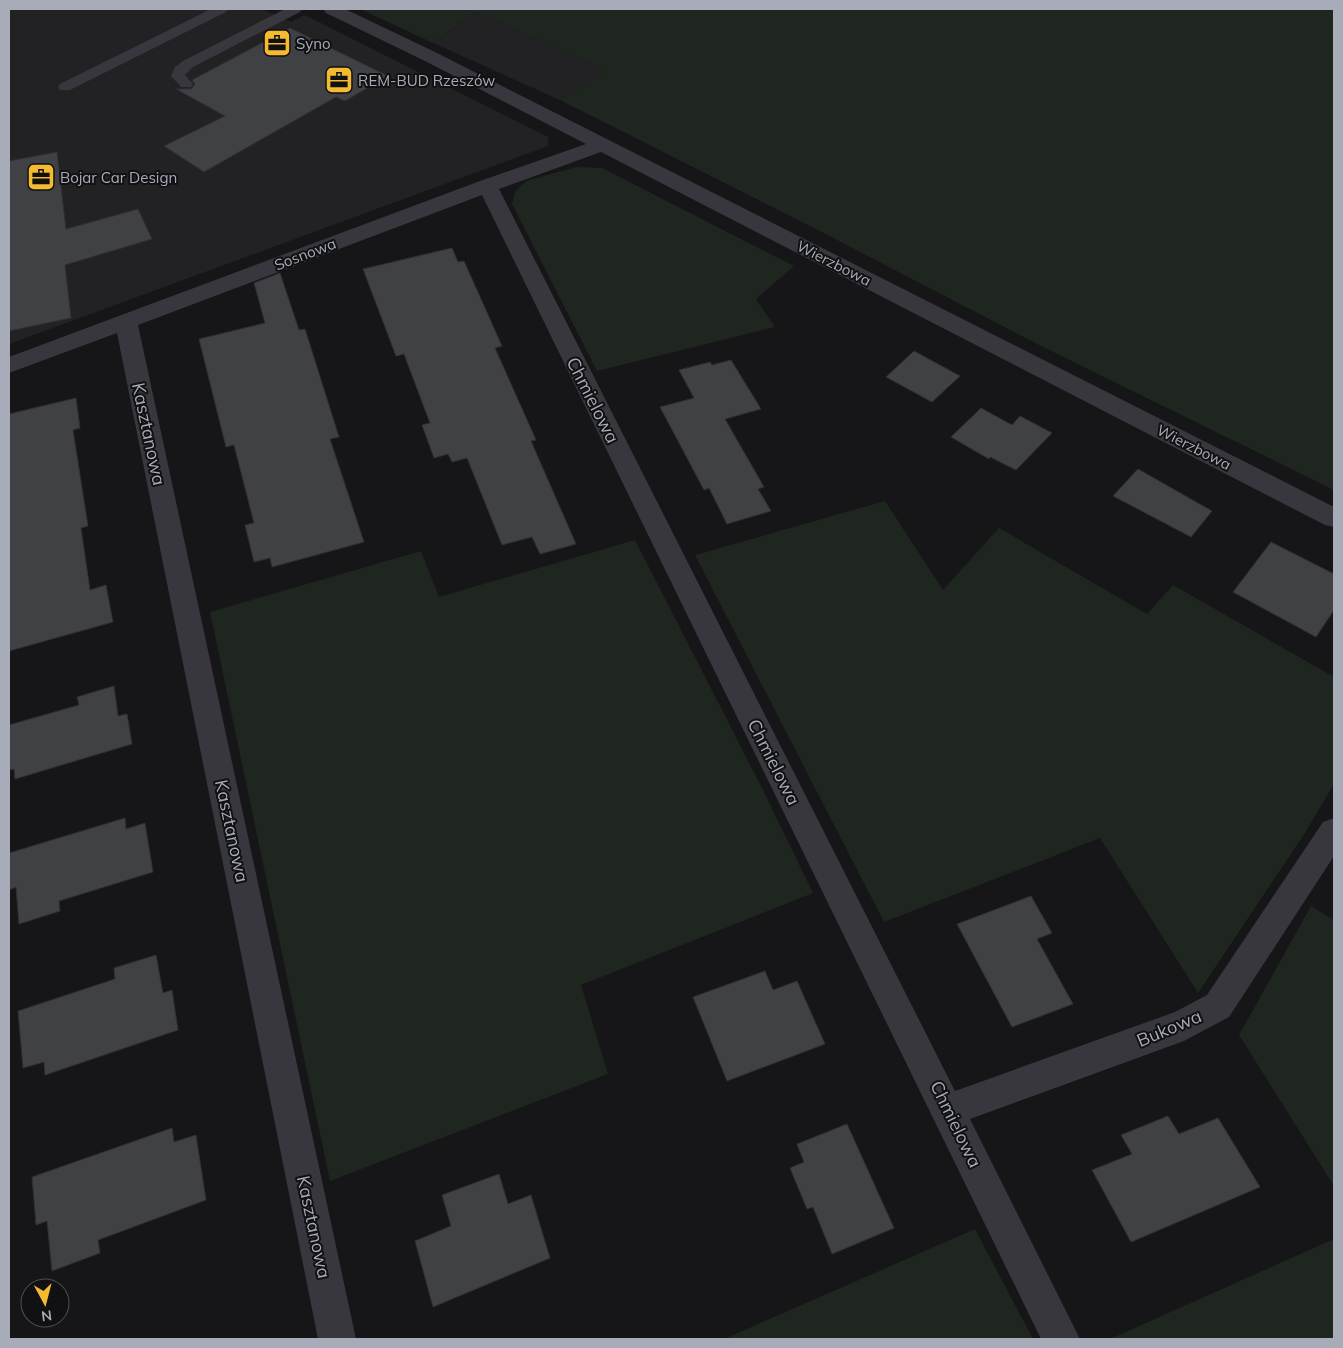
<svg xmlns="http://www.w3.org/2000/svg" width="1343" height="1348" font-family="Mulish,sans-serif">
<rect width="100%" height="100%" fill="#161618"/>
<path fill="#222225" d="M9,9H262L291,22L305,15L548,137V146L9,344Z
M475,12L607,70L560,100L433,43Z"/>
<path fill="#1e261f" d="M360,9H1334V490L1043,347L812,227L560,100L606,70L475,12L433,43Z
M576,167L602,168L794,266L756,299L775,327L597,371L512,204L515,192L526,181Z
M885,501L943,590L999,528L1147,614L1173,585L1334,677V784L1303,836L1198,993L1100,838L884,922L695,555Z
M635,540L762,788L813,893L581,985L608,1074L330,1181L210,612L421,551L439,597Z
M1311,906L1334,920V1186L1239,1035Z
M975,1229L1033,1339H724Z
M1334,1239V1339H1110Z"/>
<path fill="#404145" stroke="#303034" d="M290,28L388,76L345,101L336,97L204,172L164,146L225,116L176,89H191L195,84L192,80Z
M57,152L66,229L138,209L152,239L65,265L71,318L9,331V161Z
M452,248L458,262L464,261L502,346L495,348L536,440L531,441L576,544L540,554L532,537L502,545L467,458L452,462L448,454L434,458L422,425L430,423L404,354L396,356L363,269Z
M280,273L299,330L305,329L339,437L330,439L364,542L272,567L270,558L254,562L245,525L254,523L234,445L226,447L199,339L265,323L254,283Z
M914,351L960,376L932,402L886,377Z
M731,360L761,409L725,419L764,487L758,489L771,511L727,524L709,488L704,490L660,407L694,398L679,370L710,362L712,365Z
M76,398L80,428L73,430L88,526L81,528L90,590L106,585L113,622L9,651V414Z
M981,408L1012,425L1020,416L1052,433L1016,470L990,457L989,459L951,437Z
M1138,469L1212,511L1191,537L1113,496Z
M1271,542L1334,574V610L1316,637L1233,592Z
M114,686L118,716L127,714L132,744L15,779L14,769L9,770V725L79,705L77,697Z
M125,818L126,829L145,823L153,872L59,901L60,911L19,924L16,887L9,890V853Z
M1031,896L1052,933L1037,939L1073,1004L1012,1027L957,924Z
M156,955L163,993L172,990L178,1030L45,1075L44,1062L23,1068L18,1011L115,979L114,968Z
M765,971L773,990L797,981L825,1044L727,1081L693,997Z
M1168,1116L1179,1134L1218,1118L1260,1187L1131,1242L1092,1170L1132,1154L1121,1135Z
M847,1124L894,1228L832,1254L813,1207L807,1209L790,1168L804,1162L797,1144Z
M172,1128L174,1142L196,1135L206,1200L98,1240L100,1253L52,1271L47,1221L36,1225L32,1177Z
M499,1174L508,1204L531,1195L550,1258L433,1307L415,1241L451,1226L442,1195Z"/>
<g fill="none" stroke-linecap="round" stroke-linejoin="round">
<path fill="#37373d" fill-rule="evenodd" d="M211,9H228L226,12L70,90H60L58,87L60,84Z
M285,9H302L300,12L193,67L185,75L193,84L191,87H181L171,76L175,67L183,61Z"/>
<path fill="#37373d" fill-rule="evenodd" d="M323,9H345L435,52L1334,507V527L1325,525L601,152L499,189L955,1091L1175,1012L1207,995L1323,822L1334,818V856L1229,1017L1184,1041L970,1119L1080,1339H1041L482,195L138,325L356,1339H318L117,333L9,373V357L480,181L586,144L423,60L326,13Z"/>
</g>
<defs>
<g id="office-square" transform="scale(1.4375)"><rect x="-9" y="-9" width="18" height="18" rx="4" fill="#f5bb30" stroke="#111113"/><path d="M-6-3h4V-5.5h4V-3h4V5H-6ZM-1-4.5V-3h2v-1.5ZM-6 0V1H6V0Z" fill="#111"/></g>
</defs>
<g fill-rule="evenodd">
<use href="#office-square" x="277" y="43"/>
<use href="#office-square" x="339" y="80"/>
<use href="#office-square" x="41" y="177"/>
</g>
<g text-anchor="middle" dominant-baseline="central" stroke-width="4" stroke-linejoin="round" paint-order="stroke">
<g font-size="15" fill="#a7acb8" stroke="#111113" text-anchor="start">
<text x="296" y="43">Syno</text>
<text x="358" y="80">REM-BUD Rzeszów</text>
<text x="60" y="177">Bojar Car Design</text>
</g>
<g font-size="15" fill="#a7acb8" stroke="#111113">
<text transform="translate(305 254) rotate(-21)">Sosnowa</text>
<text transform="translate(834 263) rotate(27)">Wierzbowa</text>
<text transform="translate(1194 447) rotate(27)">Wierzbowa</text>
</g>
<g font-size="18" fill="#a7acb8" stroke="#111113">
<text transform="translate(593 400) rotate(63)">Chmielowa</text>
<text transform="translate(149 434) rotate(78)">Kasztanowa</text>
<text transform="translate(774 762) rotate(63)">Chmielowa</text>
<text transform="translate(232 831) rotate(78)">Kasztanowa</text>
<text transform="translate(1169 1028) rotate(-23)">Bukowa</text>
<text transform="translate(956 1124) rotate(64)">Chmielowa</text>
<text transform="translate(314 1227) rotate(78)">Kasztanowa</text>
</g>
</g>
<rect width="1343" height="1348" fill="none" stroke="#a7acb8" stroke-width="20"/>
<g transform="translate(45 1303) rotate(173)"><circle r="24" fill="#111113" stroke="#4d4f55"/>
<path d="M0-4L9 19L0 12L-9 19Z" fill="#f5bb30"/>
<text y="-8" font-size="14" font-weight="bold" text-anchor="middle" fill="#a7acb8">N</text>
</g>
</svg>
